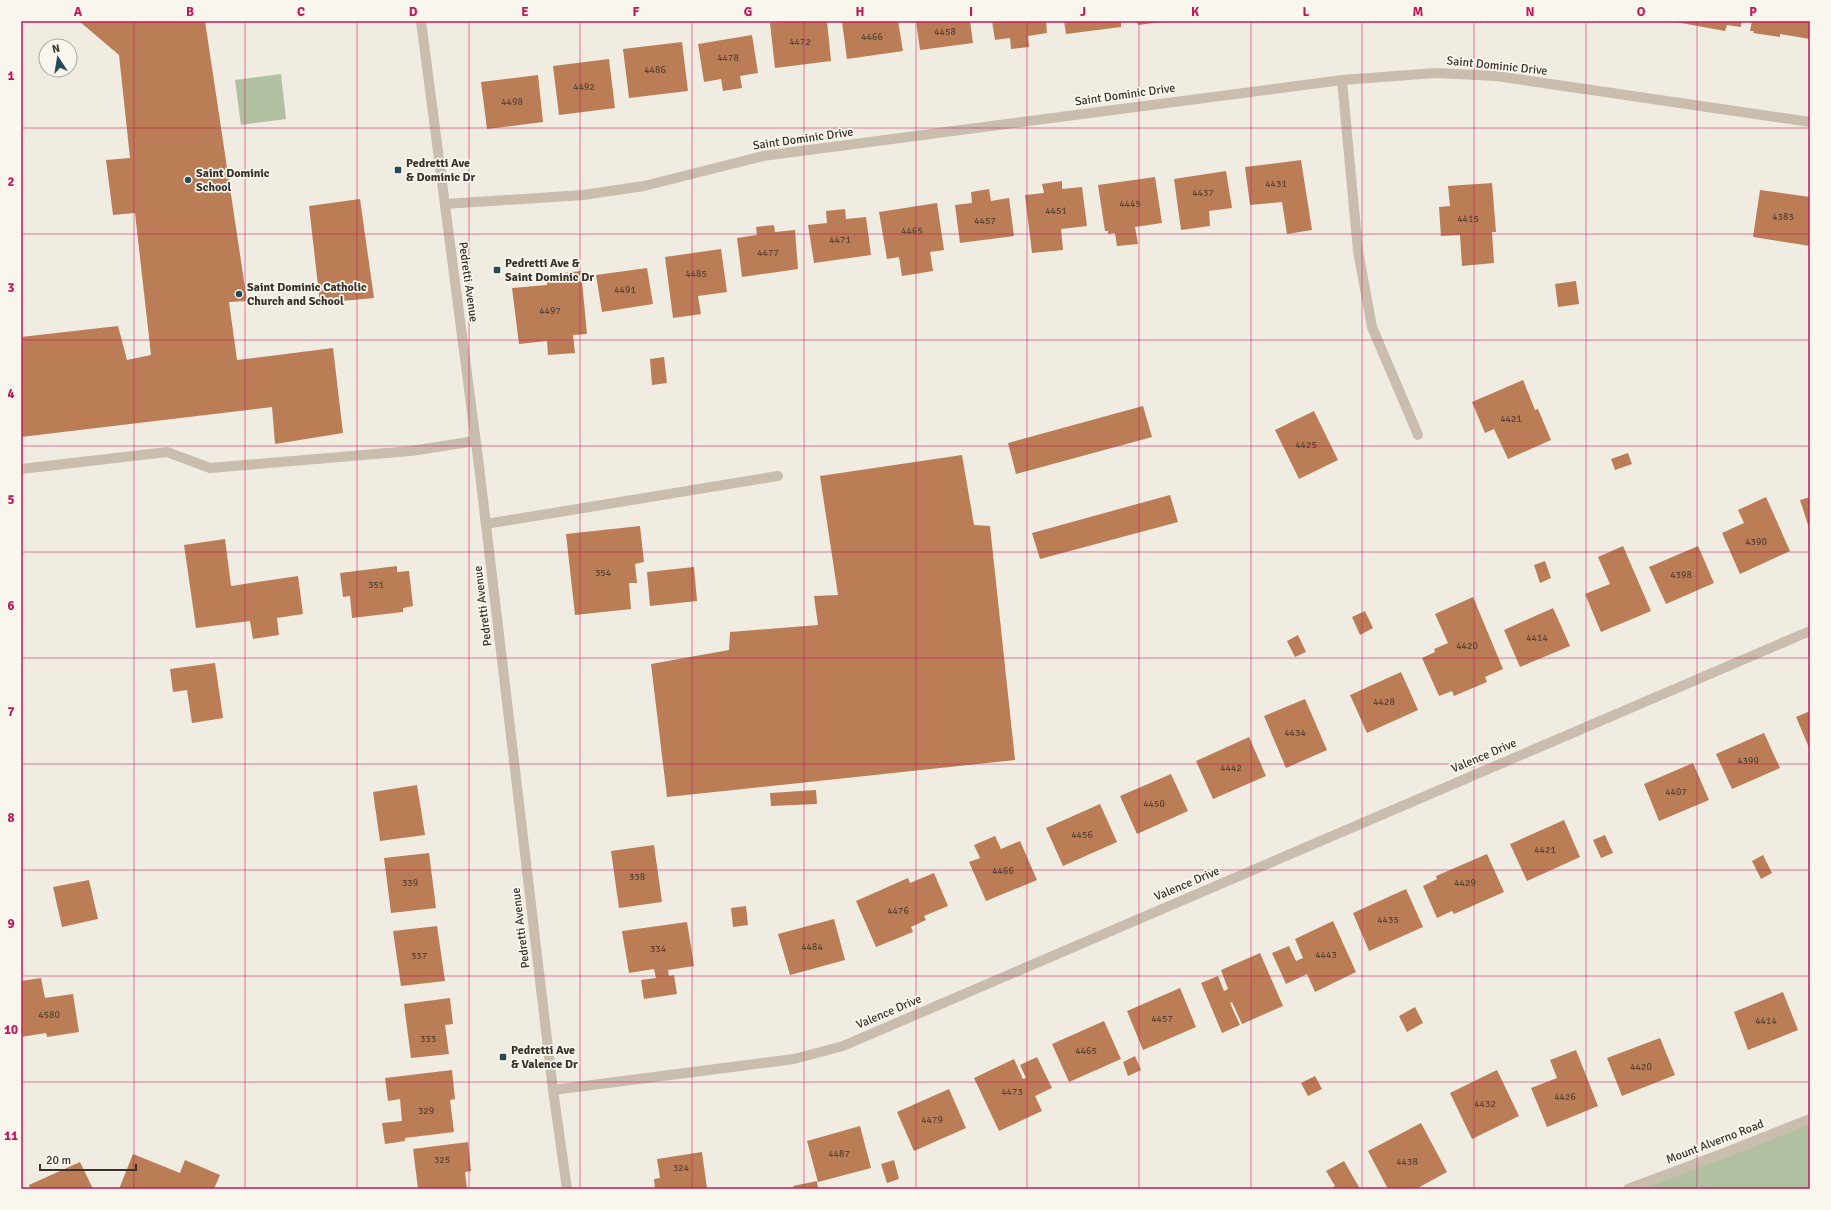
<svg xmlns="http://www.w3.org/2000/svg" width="1831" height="1210" font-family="Signika,sans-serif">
<rect width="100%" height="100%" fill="#f1ece2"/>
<path fill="#b2c0a2" d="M281,74L286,119L241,125L235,80Z
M1810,1119V1189H1628Z"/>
<path fill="#bb7d56" d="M79,21H205L247,301L229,302L237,360L333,348L343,433L275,444L272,407L21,437V337L118,326L127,360L151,355L135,213L113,215L106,160L130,158L119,55Z
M793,21H827L831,61L775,68L770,23Z
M848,21H898L903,51L847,59L842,22Z
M916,21H970L973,43L920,50Z
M992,21H1046L1047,33L1028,36L1029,47L1011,49L1010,38L995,40Z
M1064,21H1121V27L1066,34Z
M1137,21H1162V22L1138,25Z
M1670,21H1741V27L1727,25L1725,31Z
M1752,21H1810V39L1780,34V37L1753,33L1754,31H1750Z
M752,35L758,73L740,76L742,88L723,91L721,79L704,82L698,44Z
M682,42L688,91L629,98L623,49Z
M609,59L615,108L559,115L553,66Z
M538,75L543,122L487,129L481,82Z
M1301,160L1312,230L1287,234L1282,202L1250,205L1245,167Z
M1226,171L1232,208L1209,211L1210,226L1181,230L1174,179Z
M1155,177L1162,223L1135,227L1138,244L1117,246L1115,233L1108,234V231H1105L1098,185Z
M1062,181V189L1082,187L1087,226L1061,229L1063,250L1032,253L1025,195L1044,193L1042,184Z
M1492,183L1496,232H1492L1494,263L1462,266L1460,235L1441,236L1439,207L1450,206L1448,186Z
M989,189L991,201L1009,198L1014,236L960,243L955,205L972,203L971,192Z
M1760,190L1810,197V246L1753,237Z
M360,199L374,298L320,303L309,206Z
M937,203L944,250L930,252L933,271L902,276L899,257L887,259L879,212Z
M845,209L846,219L866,217L871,255L814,263L808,225L827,223L826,211Z
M774,225L775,232L795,230L798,269L742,277L737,238L757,235L756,227Z
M721,249L727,292L698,296L701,314L673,318L665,257Z
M647,268L653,304L602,312L596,275Z
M581,271L587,334L573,335L575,353L548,355L547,341L519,344L512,288L547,285L546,275Z
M1576,281L1579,304L1558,307L1555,284Z
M664,357L667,383L652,385L650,359Z
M1523,380L1535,410L1538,409L1551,440L1508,459L1494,429L1485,433L1472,402Z
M1143,406L1152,437L1016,474L1008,443Z
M1314,411L1338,460L1299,479L1275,430Z
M1628,453L1632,464L1615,470L1611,459Z
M962,455L974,525L990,526L1015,760L667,797L651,664L729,650L730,632L818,625L814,596L838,595L820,476Z
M1170,495L1178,522L1040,559L1032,533Z
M1766,497L1790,551L1740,574L1722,533L1744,523L1738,510Z
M1810,497V531L1800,500Z
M640,526L644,562L635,564L637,583H629L631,609L575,615L566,534Z
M225,539L231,586L298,576L303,614L277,618L279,635L253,639L250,621L196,628L184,545Z
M1623,546L1651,611L1601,632L1585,594L1610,584L1598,557Z
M1698,546L1714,583L1666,604L1649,567Z
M1545,561L1551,578L1540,583L1534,565Z
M397,566V572L409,571L413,606L403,608V612L352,618L350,596L343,597L340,573Z
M694,567L697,601L650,606L647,572Z
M1473,597L1503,669L1485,677L1487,682L1454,696L1452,691L1439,696L1422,658L1435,652L1434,649L1448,643L1435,614Z
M1553,608L1570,646L1520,667L1504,630Z
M1365,611L1373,628L1360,635L1352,617Z
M1298,635L1306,652L1295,657L1287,641Z
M215,663L223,718L192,723L187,690L173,692L170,669Z
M1401,672L1418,710L1367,733L1350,695Z
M1305,699L1327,750L1286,768L1264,716Z
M1810,711V750L1796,717Z
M1764,733L1780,768L1732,789L1716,754Z
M1249,737L1266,776L1213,799L1196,761Z
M1693,763L1709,800L1659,821L1644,784Z
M1171,774L1188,811L1137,834L1120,796Z
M417,785L425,835L380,841L373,792Z
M816,790L817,804L771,806L770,793Z
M1100,804L1117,842L1063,866L1046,828Z
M1564,820L1580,857L1527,881L1510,844Z
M1605,835L1613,853L1601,858L1593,840Z
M995,836L1001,849L1020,841L1037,880L986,901L969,862L980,858L974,845Z
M654,845L662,902L619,908L611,851Z
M429,853L436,908L391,913L384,858Z
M1487,854L1504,892L1454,914L1452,911L1437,918L1423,886L1437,879L1436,876Z
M1763,855L1772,873L1761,879L1752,861Z
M934,873L948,906L924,916L926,920L911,927L913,932L876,947L856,901L908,878L910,883Z
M89,880L98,919L62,927L53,887Z
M1406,889L1423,927L1369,951L1353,913Z
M746,906L748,925L733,927L731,908Z
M834,919L845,960L790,975L778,934Z
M1333,921L1356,972L1315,992L1307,974L1286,984L1272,953L1289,946L1296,961L1303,958L1295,939Z
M687,922L694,966L668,970L669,976L674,975L677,994L644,999L641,980L656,978L654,969L629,973L622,931Z
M437,926L445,981L401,986L393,931Z
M1260,953L1283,1006L1242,1024L1232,1002L1230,1003L1240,1025L1222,1033L1201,983L1218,976L1224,991L1228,989L1221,970Z
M41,978L45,998L73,994L79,1032L47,1037L46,1033L21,1037V981Z
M1180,988L1196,1027L1143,1050L1127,1011Z
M1783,992L1798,1030L1748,1050L1734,1012Z
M450,998L453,1024L445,1025L449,1054L411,1058L404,1004Z
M1415,1007L1423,1023L1407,1032L1399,1016Z
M1104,1021L1121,1059L1069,1082L1052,1044Z
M1660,1038L1675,1075L1622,1096L1607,1058Z
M1576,1050L1598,1106L1547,1127L1531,1088L1557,1078L1550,1060Z
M1135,1056L1141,1070L1128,1076L1123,1062Z
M1037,1057L1052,1088L1035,1096L1042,1111L999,1131L974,1078L1014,1059L1023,1079L1026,1078L1020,1065Z
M452,1070L455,1099L450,1100L454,1132L405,1138V1141L385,1144L382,1123L402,1121L400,1099L388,1101L385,1078Z
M1497,1070L1519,1116L1472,1139L1450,1093Z
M1315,1076L1322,1089L1308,1096L1301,1083Z
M949,1089L966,1128L914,1151L897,1112Z
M1421,1123L1447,1172L1416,1189H1388L1368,1151Z
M860,1126L871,1168L818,1182L807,1141Z
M468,1142L471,1171L465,1172L467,1189H418L413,1149Z
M702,1152L707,1189H655L654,1179L660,1178L657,1159Z
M133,1154L180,1173L185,1160L220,1175L214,1189H119Z
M894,1160L899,1179L887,1183L881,1164Z
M1344,1161L1360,1189H1330L1335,1186L1326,1171Z
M80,1162L93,1189H30L29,1185Z
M817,1181L818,1189H794L793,1186Z"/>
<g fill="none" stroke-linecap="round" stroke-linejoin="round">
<path stroke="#c9beae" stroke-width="10" d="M1342,80L1358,251L1372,327L1418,435
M21,469L167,452L210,468L411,451L475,441
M486,524L778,476"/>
<path stroke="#c9beae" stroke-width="10" d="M445,204L583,195L644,186L763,156L1342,80L1436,73L1496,76L1810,122
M553,1090L794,1059L843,1046L1810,631"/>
<path stroke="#c9beae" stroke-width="10" d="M421,21L479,466L553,1090L567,1189
M1628,1189L1727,1152L1810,1119"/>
</g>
<path fill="none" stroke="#c2185b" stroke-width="1" stroke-opacity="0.55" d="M134,21V1189M245,21V1189M357,21V1189M469,21V1189M580,21V1189M692,21V1189M804,21V1189M916,21V1189M1027,21V1189M1139,21V1189M1251,21V1189M1362,21V1189M1474,21V1189M1586,21V1189M1697,21V1189M21,128H1810M21,234H1810M21,340H1810M21,446H1810M21,552H1810M21,658H1810M21,764H1810M21,870H1810M21,976H1810M21,1082H1810"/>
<g fill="#254c56" stroke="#f9f6ee" stroke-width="1.5">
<rect x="394" y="166" width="8" height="8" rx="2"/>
<circle cx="188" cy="180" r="4"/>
<rect x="493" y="266" width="8" height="8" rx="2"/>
<circle cx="239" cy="294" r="4"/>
<rect x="499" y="1053" width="8" height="8" rx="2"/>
</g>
<g text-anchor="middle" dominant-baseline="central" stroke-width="3.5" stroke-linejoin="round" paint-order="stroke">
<g font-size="10" fill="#594436">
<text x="945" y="32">4458</text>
<text x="872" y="37">4466</text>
<text x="800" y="42">4472</text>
<text x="728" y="58">4478</text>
<text x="655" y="70">4486</text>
<text x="584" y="87">4492</text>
<text x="512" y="102">4498</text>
<text x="1276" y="184">4431</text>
<text x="1203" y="193">4437</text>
<text x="1130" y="204">4445</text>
<text x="1056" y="211">4451</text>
<text x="1783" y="217">4383</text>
<text x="1468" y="219">4415</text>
<text x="985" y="221">4457</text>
<text x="912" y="231">4465</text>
<text x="840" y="240">4471</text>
<text x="768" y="253">4477</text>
<text x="696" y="274">4485</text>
<text x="625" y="290">4491</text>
<text x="550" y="311">4497</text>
<text x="1511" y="419">4421</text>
<text x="1306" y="445">4425</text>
<text x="1756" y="542">4390</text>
<text x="603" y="573">354</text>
<text x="1681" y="575">4398</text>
<text x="376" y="585">351</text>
<text x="1537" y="638">4414</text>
<text x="1467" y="646">4420</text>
<text x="1384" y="702">4428</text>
<text x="1295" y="733">4434</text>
<text x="1748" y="761">4399</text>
<text x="1231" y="768">4442</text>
<text x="1676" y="792">4407</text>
<text x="1154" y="804">4450</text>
<text x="1082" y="835">4456</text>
<text x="1545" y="850">4421</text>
<text x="1003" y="871">4466</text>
<text x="637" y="877">338</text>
<text x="410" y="883">339</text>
<text x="1465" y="883">4429</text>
<text x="898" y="911">4476</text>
<text x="1388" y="920">4435</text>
<text x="812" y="947">4484</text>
<text x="658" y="949">334</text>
<text x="1326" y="955">4443</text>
<text x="419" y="956">337</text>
<text x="49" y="1015">4580</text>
<text x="1162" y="1019">4457</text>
<text x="1766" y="1021">4414</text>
<text x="428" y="1039">333</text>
<text x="1086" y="1051">4465</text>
<text x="1641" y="1067">4420</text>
<text x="1012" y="1092">4473</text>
<text x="1565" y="1097">4426</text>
<text x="1485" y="1104">4432</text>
<text x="426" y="1111">329</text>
<text x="932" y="1120">4479</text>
<text x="839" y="1154">4487</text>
<text x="442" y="1160">325</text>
<text x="1407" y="1162">4438</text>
<text x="681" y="1168">324</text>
</g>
<g font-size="12" fill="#38312c" stroke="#f9f6ee">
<text transform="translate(1497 66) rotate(6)">Saint Dominic Drive</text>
<text transform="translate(1125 95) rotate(-8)">Saint Dominic Drive</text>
<text transform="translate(803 139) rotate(-8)">Saint Dominic Drive</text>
<text transform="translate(468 282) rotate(82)">Pedretti Avenue</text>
<text transform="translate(483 606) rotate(-97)">Pedretti Avenue</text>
<text transform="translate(1484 756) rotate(-23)">Valence Drive</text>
<text transform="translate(1187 884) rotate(-23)">Valence Drive</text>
<text transform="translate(521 928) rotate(-97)">Pedretti Avenue</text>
<text transform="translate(889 1012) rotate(-23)">Valence Drive</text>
<text transform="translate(1715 1142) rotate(-21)">Mount Alverno Road</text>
</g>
<g font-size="12" font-weight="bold" fill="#38312c" stroke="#f9f6ee" text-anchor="start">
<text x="406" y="163">Pedretti Ave<tspan x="406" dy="14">&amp; Dominic Dr</tspan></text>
<text x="196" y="173">Saint Dominic<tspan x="196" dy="14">School</tspan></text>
<text x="505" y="263">Pedretti Ave &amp;<tspan x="505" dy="14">Saint Dominic Dr</tspan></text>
<text x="247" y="287">Saint Dominic Catholic<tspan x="247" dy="14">Church and School</tspan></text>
<text x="511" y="1050">Pedretti Ave<tspan x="511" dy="14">&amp; Valence Dr</tspan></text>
</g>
</g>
<rect width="1831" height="1210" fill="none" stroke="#f9f6ee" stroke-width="44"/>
<g transform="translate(58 58) rotate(348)"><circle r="19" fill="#f9f6ee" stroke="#aca7a0"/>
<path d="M0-3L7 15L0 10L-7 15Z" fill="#254c56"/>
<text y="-6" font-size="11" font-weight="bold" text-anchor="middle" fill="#38312c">N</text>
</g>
<path d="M40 1164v6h96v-6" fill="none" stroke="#38312c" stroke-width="2"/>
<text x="46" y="1164" font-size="12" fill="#38312c" stroke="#f9f6ee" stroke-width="3" paint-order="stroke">20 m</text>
<rect x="22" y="22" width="1787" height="1166" fill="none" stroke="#c2185b" stroke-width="1.5"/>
<g font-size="13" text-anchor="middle" font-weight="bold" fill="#c2185b">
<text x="78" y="16">A</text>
<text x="190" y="16">B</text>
<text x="301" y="16">C</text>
<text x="413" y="16">D</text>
<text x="525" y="16">E</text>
<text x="636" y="16">F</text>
<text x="748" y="16">G</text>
<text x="860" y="16">H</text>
<text x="971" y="16">I</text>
<text x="1083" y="16">J</text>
<text x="1195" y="16">K</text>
<text x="1306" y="16">L</text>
<text x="1418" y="16">M</text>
<text x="1530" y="16">N</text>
<text x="1641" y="16">O</text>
<text x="1753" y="16">P</text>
<text x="11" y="80">1</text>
<text x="11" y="186">2</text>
<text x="11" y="292">3</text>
<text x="11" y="398">4</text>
<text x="11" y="504">5</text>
<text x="11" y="610">6</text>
<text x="11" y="716">7</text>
<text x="11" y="822">8</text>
<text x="11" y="928">9</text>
<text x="11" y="1034">10</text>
<text x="11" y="1140">11</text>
</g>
</svg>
